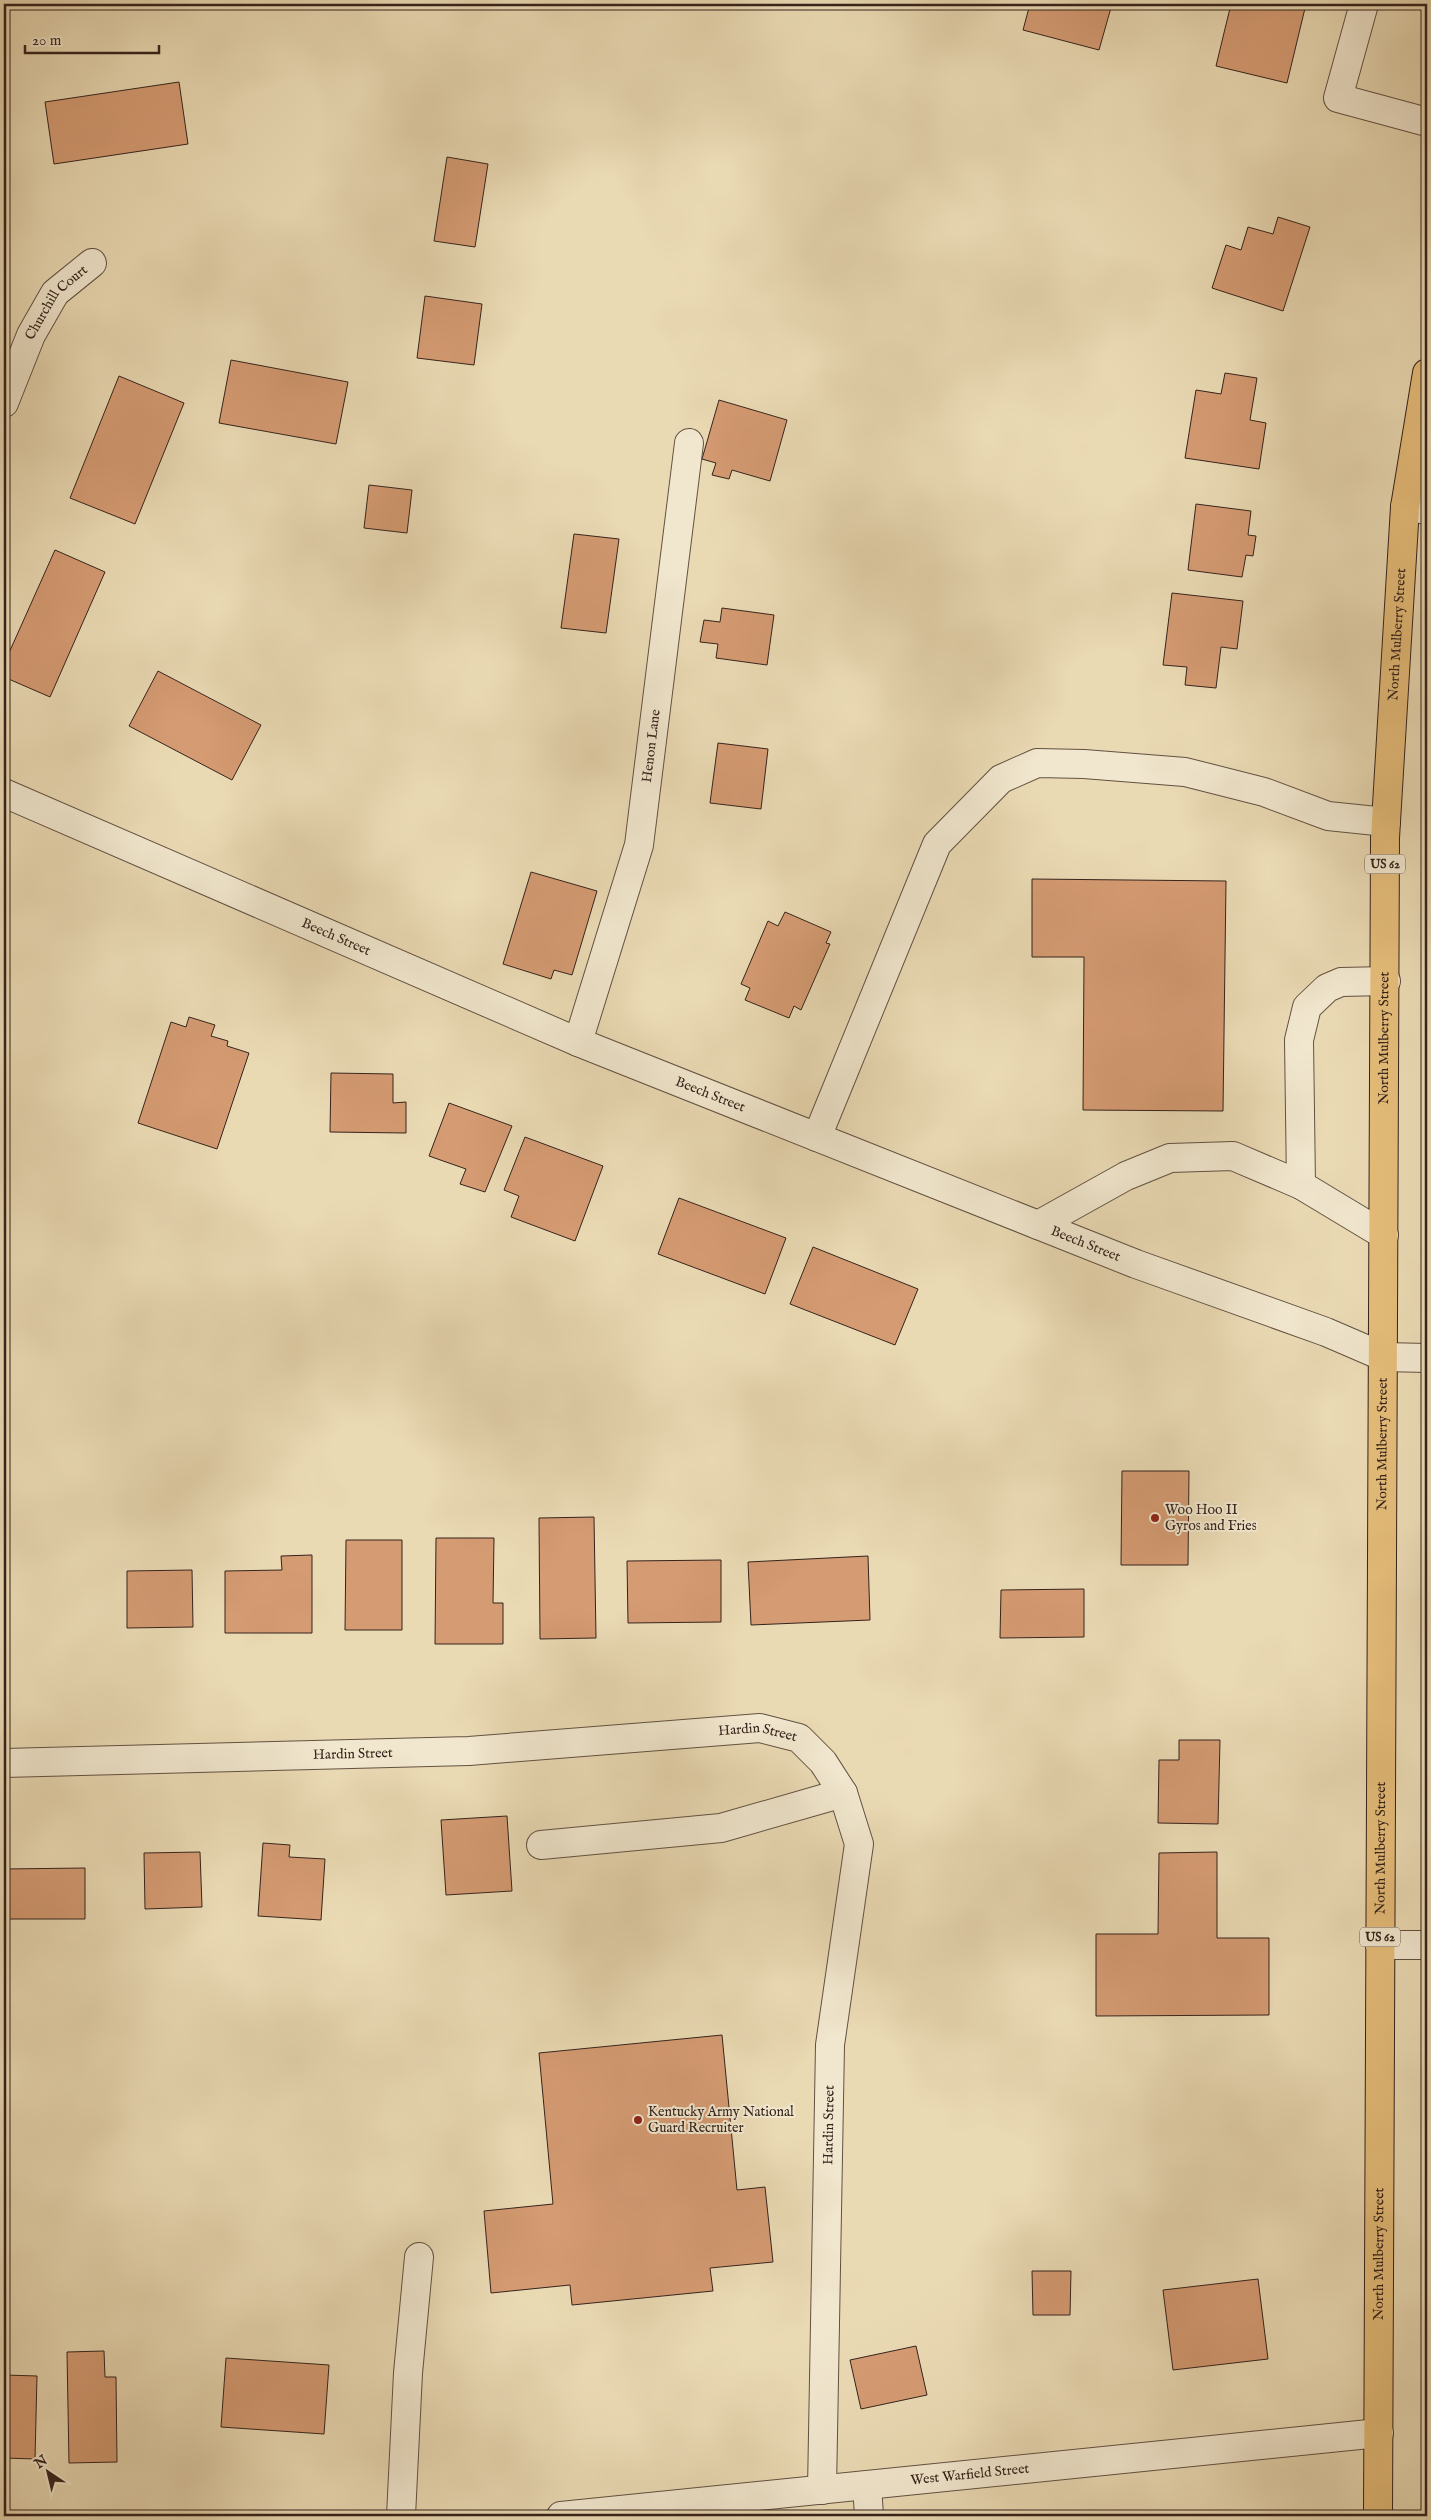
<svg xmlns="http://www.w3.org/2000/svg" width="1431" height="2520" font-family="'IM FELL English',serif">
<rect width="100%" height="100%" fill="#eadab4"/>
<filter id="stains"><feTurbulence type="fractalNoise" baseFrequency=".004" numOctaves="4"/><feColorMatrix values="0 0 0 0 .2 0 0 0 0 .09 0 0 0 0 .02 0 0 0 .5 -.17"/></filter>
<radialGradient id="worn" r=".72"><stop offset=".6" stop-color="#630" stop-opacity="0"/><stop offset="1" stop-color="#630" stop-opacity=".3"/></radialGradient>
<path fill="#d59b73" stroke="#35231c" d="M1030,4H1112L1099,50L1023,30Z
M1231,4H1306L1287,83L1216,66Z
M179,82L188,144L54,164L45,102Z
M447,157L488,164L475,247L434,241Z
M1278,217L1310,227L1283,311L1212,288L1226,245L1241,250L1248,227L1273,234Z
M425,296L482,304L474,365L417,358Z
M231,360L348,382L336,444L219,423Z
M1225,373L1257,378L1250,420L1266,423L1259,469L1185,458L1196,390L1221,394Z
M119,376L184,403L135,524L70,498Z
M719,400L787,420L770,481L732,470L729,479L712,475L716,463L702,459Z
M369,485L412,490L407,533L364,528Z
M1196,504L1251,511L1248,535L1256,536L1253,556L1246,555L1242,577L1188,570Z
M574,534L619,539L606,633L561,628Z
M55,550L105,572L50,697L4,677V664Z
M1172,593L1243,601L1237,649L1221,647L1216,688L1185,685L1187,667L1163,665Z
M722,608L774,615L767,665L716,658L718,644L700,642L704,620L720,622Z
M158,671L261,725L232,780L129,726Z
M718,743L768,749L761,809L710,803Z
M531,872L597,891L572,975L554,970L551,979L503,964Z
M1032,879L1226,881L1223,1111L1083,1110L1084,957H1032Z
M785,912L831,932L826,943L830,944L801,1010L794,1006L789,1018L745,1000L750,988L741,984L768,921L778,926Z
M189,1017L215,1025L211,1036L228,1041L227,1046L249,1053L217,1149L138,1123L171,1022L186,1027Z
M331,1073L393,1074V1103L406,1102V1133L330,1132Z
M449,1103L512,1126L485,1192L460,1184L466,1169L429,1156Z
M525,1137L603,1166L575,1241L511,1217L519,1196L504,1190Z
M679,1198L786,1238L765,1294L658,1254Z
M813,1247L918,1289L895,1345L790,1304Z
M1122,1471H1189L1188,1565H1121Z
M594,1517L596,1638L540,1639L539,1518Z
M436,1538H494L493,1603H503V1644H435Z
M346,1540H402V1630H345Z
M312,1555V1633H225V1571L282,1570L281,1556Z
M868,1556L870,1620L751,1625L748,1562Z
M721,1560V1622L628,1623L627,1561Z
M192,1570L193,1627L127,1628V1571Z
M1084,1589V1637L1000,1638L1001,1590Z
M1179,1740H1220L1218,1824L1158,1823L1159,1760H1179Z
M507,1816L512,1891L446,1895L441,1820Z
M263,1843L290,1845L289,1857L325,1859L321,1920L258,1916Z
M200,1852L202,1907L145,1909L144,1853Z
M1217,1852V1938H1269V2015L1096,2016V1934H1158L1159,1853Z
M85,1868V1919H4V1869Z
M722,2035L737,2190L765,2187L773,2262L710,2268L713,2291L572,2305L570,2285L491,2293L484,2211L553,2204L539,2053Z
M1032,2271H1071L1070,2315H1033Z
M1258,2279L1268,2359L1173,2370L1163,2290Z
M916,2346L927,2395L861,2409L850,2360Z
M104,2351L105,2377H116L117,2462L69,2463L67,2352Z
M226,2358L329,2365L324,2434L221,2427Z
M4,2375L37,2376L35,2459L4,2458Z
M1273,2512L1274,2516H1230Z"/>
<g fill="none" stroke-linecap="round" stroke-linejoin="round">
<g stroke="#625142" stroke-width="30">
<g id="minor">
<path d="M1364,4L1338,98L1427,122"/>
<path id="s1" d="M4,403L31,335L55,293L92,263"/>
<path d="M1405,507L1427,510"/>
<path id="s2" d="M4,793L578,1042L1136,1264L1326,1332L1384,1357L1427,1358"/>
<path id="s3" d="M578,1042L639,845L689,443"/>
<path d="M817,1137L937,844L1001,779L1037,763L1084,764L1185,772L1264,792L1328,816L1386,822"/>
<path d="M1301,1185L1299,1040L1307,1007L1327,988L1341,982L1386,981"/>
<path d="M1038,1225L1126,1176L1170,1158L1233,1156L1301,1185L1384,1235"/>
<path id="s4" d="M4,1763L469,1751L760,1728L799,1738L823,1762L843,1793L859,1844L830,2045L822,2490"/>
<path d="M541,1845L721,1828L843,1793"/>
<path d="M1380,1945H1427"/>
<path d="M867,2485L869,2516"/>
<path d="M401,2516L408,2373L419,2257"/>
<path id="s5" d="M561,2516L1379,2433"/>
</g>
</g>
<g stroke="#35231c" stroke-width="30">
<g id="major">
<path id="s6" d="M1378,2516L1385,838L1405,507L1427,373"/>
</g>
</g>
<use href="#minor" stroke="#f1e7ce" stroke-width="28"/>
<use href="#major" stroke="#e5bd7a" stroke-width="28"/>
</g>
<g fill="#8f2418" stroke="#f1e7ce" stroke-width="2">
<circle cx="1155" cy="1518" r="5"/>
<circle cx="638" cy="2120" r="5"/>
</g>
<g text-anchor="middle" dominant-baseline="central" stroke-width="4" stroke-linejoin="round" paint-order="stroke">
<g fill="#f1e7ce" stroke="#6d5e51" stroke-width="1">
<rect x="1365" y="854.5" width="40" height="19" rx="4"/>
<rect x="1360" y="1927.5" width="40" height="19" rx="4"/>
</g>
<g font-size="12" font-weight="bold" fill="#35231c">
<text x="1385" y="864">US 62</text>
<text x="1380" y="1937">US 62</text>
</g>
<g font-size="14" fill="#35231c" stroke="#f1e7ce">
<text stroke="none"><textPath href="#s1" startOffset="115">Churchill Court</textPath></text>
<text stroke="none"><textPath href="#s6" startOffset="1882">North Mulberry Street</textPath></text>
<text stroke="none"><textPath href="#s3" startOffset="306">Henon Lane</textPath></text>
<text stroke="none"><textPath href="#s2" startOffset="362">Beech Street</textPath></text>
<text stroke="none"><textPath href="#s6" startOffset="1478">North Mulberry Street</textPath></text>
<text stroke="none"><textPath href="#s2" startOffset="768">Beech Street</textPath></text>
<text stroke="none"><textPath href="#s2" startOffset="1172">Beech Street</textPath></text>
<text stroke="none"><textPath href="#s6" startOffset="1072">North Mulberry Street</textPath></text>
<text stroke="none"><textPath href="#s4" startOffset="755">Hardin Street</textPath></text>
<text stroke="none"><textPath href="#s4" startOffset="349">Hardin Street</textPath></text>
<text stroke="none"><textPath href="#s6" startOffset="668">North Mulberry Street</textPath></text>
<text transform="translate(829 2125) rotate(-89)">Hardin Street</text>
<text stroke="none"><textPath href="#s6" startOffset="262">North Mulberry Street</textPath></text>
<text stroke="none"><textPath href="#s5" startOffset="411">West Warfield Street</textPath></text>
</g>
<g font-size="14" fill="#35231c" stroke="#f1e7ce" text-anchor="start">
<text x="1165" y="1510">Woo Hoo II<tspan x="1165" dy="16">Gyros and Fries</tspan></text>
<text x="648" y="2112">Kentucky Army National<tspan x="648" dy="16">Guard Recruiter</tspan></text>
</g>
</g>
<rect width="1431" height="2520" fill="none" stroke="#eadab4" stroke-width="20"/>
<rect x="5" y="5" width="1421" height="2510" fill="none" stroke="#35231c" stroke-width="2.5"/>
<rect x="10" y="10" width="1411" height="2500" fill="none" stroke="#35231c"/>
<g transform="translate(48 2472) rotate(325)" stroke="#f1e7ce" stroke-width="4" paint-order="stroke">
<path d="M0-4L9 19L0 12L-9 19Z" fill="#35231c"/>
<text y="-8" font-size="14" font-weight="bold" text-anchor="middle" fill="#35231c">N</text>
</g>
<path d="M25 45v8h134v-8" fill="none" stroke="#35231c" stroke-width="2.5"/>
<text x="32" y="45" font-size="15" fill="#35231c" stroke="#f1e7ce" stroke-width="4" paint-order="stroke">20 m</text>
<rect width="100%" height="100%" filter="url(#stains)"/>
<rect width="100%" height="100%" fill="url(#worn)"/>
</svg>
